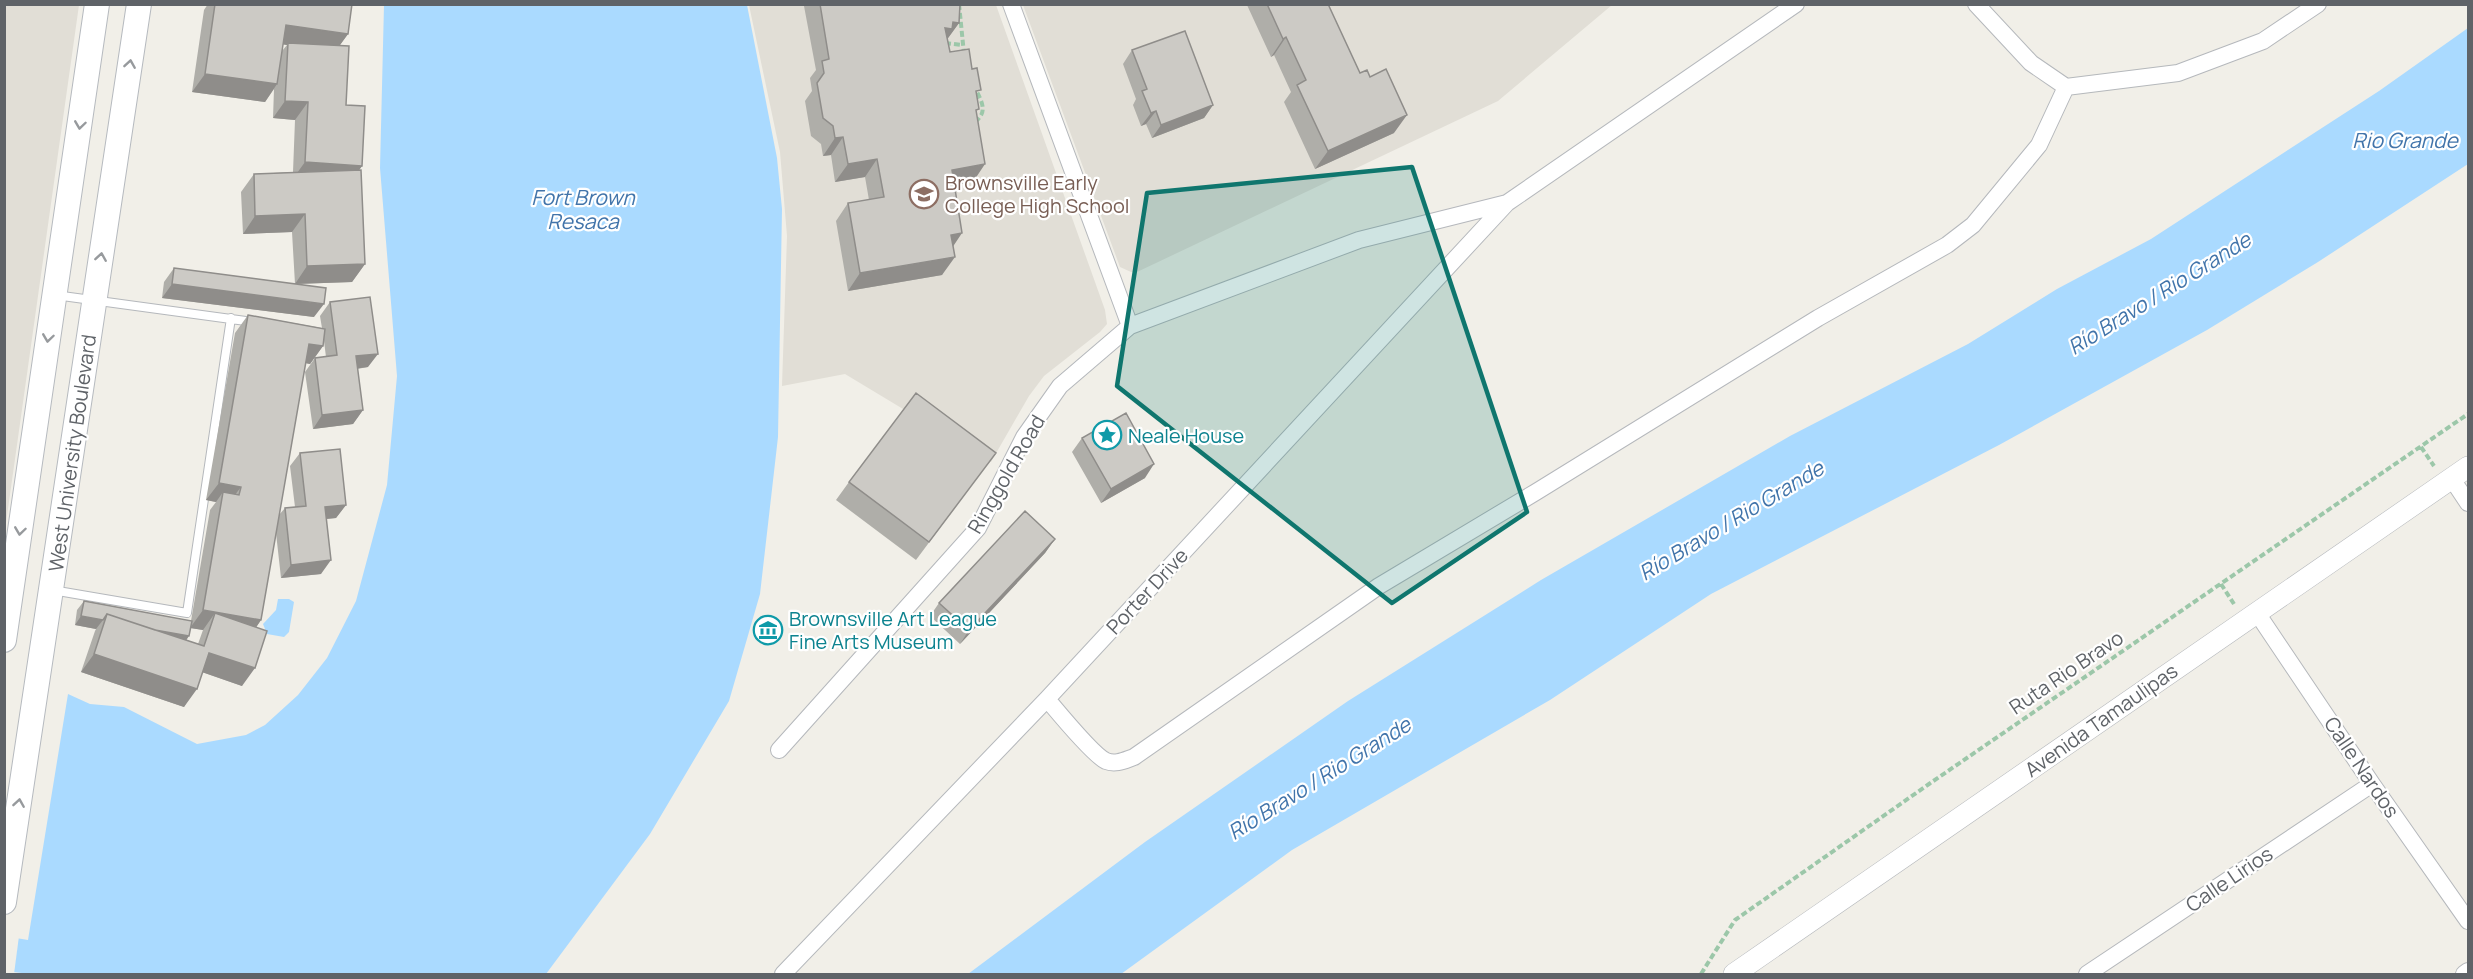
<svg xmlns="http://www.w3.org/2000/svg" width="2473" height="979" font-family="Manrope,sans-serif">
<rect width="100%" height="100%" fill="#f1efe8"/>
<path fill="#e1ded6" d="M5,4L79,5L5,530L4,5Z
M749,5H996L1105,310L1107,324L1100,332L1044,376L1029,396L991,462L845,374L782,386L787,236L780,152Z
M1023,5H1612L1498,101L1137,272H1131L1120,267Z"/>
<path fill="#aadaff" d="M384,5H747L777,158L782,209L778,437L760,594L729,701L650,834L546,974H30L5,971L4,936L28,940L68,694L90,704L124,707L197,744L246,735L265,725L298,695L327,658L356,601L387,485L397,376L380,168Z
M2468,28V164L2318,262L2207,330L1999,445L1711,594L1550,700L1292,850L1121,974H968L1145,842L1348,701L1541,580L1790,436L1968,344L2057,289L2151,239L2379,91Z
M278,599H289L294,602L289,632L284,637L267,634L263,624L276,610Z"/>
<path fill="#f1efe8" d="M4,933L19,936L14,974H5Z"/>
<g fill="none" stroke-linecap="round" stroke-linejoin="round">
<g stroke="#b5b8bc" stroke-width="10">
<path id="service" d="M55,295L253,322
M52,590L187,613L231,318"/>
</g>
<g stroke="#b5b8bc" stroke-width="18">
<path id="minor" d="M1976,4L2031,63L2066,87L2178,73L2263,41L2318,4
M1130,326L1359,240L1507,203L1796,4
M2452,479L2468,503
M2257,613L2372,784L2468,921
M1047,699C1058,712 1093,755 1106,761C1116,765 1125,760 1134,757L1379,586L1536,492L1818,318L1947,245L1973,225L2039,145L2066,87
M779,750L978,528L1024,437L1060,386L1130,326L1011,4
M783,974L1047,699L1507,203
M2087,974L2372,784
M2464,974L2468,971"/>
</g>
<g stroke="#b5b8bc" stroke-width="22">
<path id="tertiary" d="M1734,974L2468,467"/>
</g>
<g stroke="#b6babf" stroke-width="26">
<path id="secondary" d="M4,640L97,4
M4,902L139,4"/>
</g>
<path stroke="#9cc7a9" stroke-width="4" stroke-dasharray="6 3" stroke-linecap="butt" d="M959,4L964,54
M945,43L962,45
M975,122C988,112 982,102 976,90
M2421,447L2434,466
M2221,584L2234,604
M1701,974L1735,920L1929,784L2468,414"/>
<use href="#service" stroke="#fff" stroke-width="8"/>
<use href="#minor" stroke="#fff" stroke-width="16"/>
<use href="#tertiary" stroke="#fff" stroke-width="21"/>
<use href="#secondary" stroke="#fff" stroke-width="24"/>
</g>
<path fill="#afaea9" fill-rule="evenodd" d="M208,4H352L348,34L339,46L346,105L362,166L359,170L365,264L352,282L295,284L314,317L162,298L164,282L174,268L295,284L292,232L243,234L241,192L254,174L293,172L295,120L273,118L274,89L265,102L192,92L204,10ZM283,44L287,45L282,51Z
M805,4H960L959,23L947,39L950,52L977,96L973,182L954,185L953,247L942,275L848,291L836,221L848,203L869,200L865,177L835,182L831,155L823,156L821,144L811,136L805,101L812,91L810,78L816,70L804,6Z
M1247,4H1328L1360,73L1394,133L1315,169L1284,102L1291,92L1274,55L1271,57L1247,5Z
M1132,50L1213,105L1204,118L1152,138L1146,124L1141,126L1133,105L1136,99L1123,64Z
M330,302L368,367L357,369L363,410L353,424L313,429L305,372L315,358L326,357L324,341L323,346L310,364L305,363L279,515L285,508L295,507L290,466L300,453L346,505L336,518L326,519L321,574L281,578L276,533L261,620L256,627L242,686L202,672L184,707L81,672L95,631L96,629L75,625L77,610L84,601L191,621L210,510L216,502L206,500L235,333L248,315L322,328L320,316ZM191,628L203,630L198,644L186,640Z
M1082,438L1145,478L1101,503L1072,452Z
M983,470L916,560L836,500L849,482Z
M1055,539L1045,553L960,644L930,616L939,603Z"/>
<path fill="#8f8d8a" d="M953,22L959,23L946,41L945,28Z
M286,25L348,34L335,52L288,43L287,45L273,43Z
M1286,37L1274,55L1271,57L1283,39Z
M205,74L277,84L265,102L192,92Z
M285,101L308,102L295,120L273,118Z
M1213,105L1204,118L1152,138L1161,125Z
M1156,111L1146,124L1141,126L1151,113Z
M1407,115L1394,133L1315,169L1328,151Z
M843,137L831,155L823,156L835,138Z
M877,159L865,177L835,182L848,164Z
M305,162L362,166L350,183L292,180Z
M985,164L973,182L939,188L952,170Z
M305,214L292,232L243,234L255,216Z
M962,233L950,251L951,235Z
M955,257L942,275L848,291L860,273Z
M365,264L352,282L295,284L307,266Z
M172,284L324,304L314,317L162,298Z
M309,344L323,346L310,364L296,361Z
M378,354L368,367L346,370L356,356Z
M363,410L353,424L313,429L322,415Z
M1154,464L1145,478L1101,503L1111,489Z
M219,483L241,487L228,504L223,492L216,502L206,500Z
M346,505L336,518L315,520L325,507Z
M1055,539L1045,553L960,644L969,630Z
M331,560L321,574L281,578L291,565Z
M203,610L261,620L249,638L215,613L203,630L190,628Z
M81,616L103,620L96,629L75,625Z
M105,620L189,636L183,645Z
M209,653L255,668L242,686L196,670Z
M94,654L197,689L184,707L81,672Z"/>
<path fill="#cccac5" stroke="#8f8d8a" stroke-width="1.5" d="M215,4H352L348,34L286,25L277,84L205,74Z
M820,4H960L959,23L953,22L952,29L945,28L950,52L969,49L972,69L977,68L981,90L976,91L979,109L976,110L985,164L952,170L962,233L951,235L955,257L860,273L848,203L884,197L877,159L848,164L843,137L835,138L833,126L823,118L817,83L824,73L822,61L829,59Z
M1267,4H1328L1360,73L1367,70L1370,77L1386,69L1407,115L1328,151L1297,85L1306,80L1286,37L1283,39Z
M1185,31L1213,105L1161,125L1156,111L1151,113L1142,91L1147,89L1132,50Z
M288,43L349,46L346,105L365,106L362,166L305,162L308,102L285,101Z
M361,170L365,264L307,266L305,214L255,216L254,174Z
M174,268L326,288L324,304L172,284Z
M370,297L378,354L356,356L363,410L322,415L315,358L337,355L330,302Z
M248,315L325,329L323,346L309,344L261,620L203,610L223,492L239,495L241,487L219,483Z
M916,393L996,453L929,542L849,482Z
M1126,413L1154,464L1111,489L1082,438Z
M340,449L346,505L325,507L331,560L291,565L285,508L306,506L300,453Z
M1025,511L1055,539L969,630L939,603Z
M84,601L192,621L189,636L155,630L107,614L103,620L81,616Z
M215,613L267,631L255,668L209,653L197,689L94,654L107,614L204,646Z"/>
<defs><path id="oneway-chevron" d="M-2-3.5L2.5 0L-2 3.5" fill="none" stroke-width="1.6" stroke-linecap="round" stroke-linejoin="round" transform="scale(1.5)"/></defs>
<g stroke="#979a9d">
<use href="#oneway-chevron" transform="translate(130 64) rotate(-81)"/>
<use href="#oneway-chevron" transform="translate(80 125) rotate(98)"/>
<use href="#oneway-chevron" transform="translate(101 257) rotate(-81)"/>
<use href="#oneway-chevron" transform="translate(48 338) rotate(98)"/>
<use href="#oneway-chevron" transform="translate(20 531) rotate(98)"/>
<use href="#oneway-chevron" transform="translate(19 803) rotate(-81)"/>
</g>
<path fill="#0f766e" fill-opacity="0.2" stroke="#0f766e" stroke-width="4.5" stroke-linejoin="round" d="M1412,167L1527,512L1392,603L1117,386L1147,193Z"/>
<defs>
<g id="school-ring" transform="scale(1.5)"><circle r="9.5" fill="#fff" stroke="#8d6e63" stroke-width="1.5"/><path d="M0-5L7-2L0 1L-7-2ZM-4 1L0 2.5L4 1V4Q0 6-4 4Z" fill="#8d6e63"/></g>
<g id="sight-ring" transform="scale(1.5)"><circle r="9.5" fill="#fff" stroke="#0f9aa8" stroke-width="1.5"/><path d="M0-6L1.8-2.2L6-1.7L2.9 1.2L3.7 5.4L0 3.3L-3.7 5.4L-2.9 1.2L-6-1.7L-1.8-2.2Z" fill="#0f9aa8"/></g>
<g id="museum-ring" transform="scale(1.5)"><circle r="9.5" fill="#fff" stroke="#0f9aa8" stroke-width="1.5"/><path d="M0-6L6-3V-2H-6V-3ZM-5-1h2V3h-2ZM-1-1h2V3h-2ZM3-1h2V3H3ZM-6 4H6V6H-6Z" fill="#0f9aa8"/></g>
</defs>
<g fill-rule="evenodd">
<use href="#school-ring" x="924" y="194"/>
<use href="#sight-ring" x="1107" y="435"/>
<use href="#museum-ring" x="768" y="630"/>
</g>
<g text-anchor="middle" dominant-baseline="central" stroke-width="4.5" stroke-linejoin="round" paint-order="stroke">
<g font-size="20" fill="#785e54" stroke="#fff" text-anchor="start">
<text x="945" y="182">Brownsville Early<tspan x="945" dy="23">College High School</tspan></text>
</g>
<g font-size="20" fill="#0d838f" stroke="#fff" text-anchor="start">
<text x="1128" y="435">Neale House</text>
<text x="789" y="618">Brownsville Art League<tspan x="789" dy="23">Fine Arts Museum</tspan></text>
</g>
<g font-size="20" fill="#5f6368" stroke="#fff">
<text transform="translate(72 453) rotate(-82)">West University Boulevard</text>
<text transform="translate(1006 474) rotate(-60)">Ringgold Road</text>
<text transform="translate(1147 591) rotate(-47)">Porter Drive</text>
<text transform="translate(2066 672) rotate(-34)">Ruta Rio Bravo</text>
<text transform="translate(2101 720) rotate(-35)">Avenida Tamaulipas</text>
<text transform="translate(2362 767) rotate(56)">Calle Nardos</text>
<text transform="translate(2229 879) rotate(-34)">Calle Lirios</text>
</g>
<g font-size="21" font-style="italic" fill="#4174aa" stroke="#fff">
<text x="2405" y="140">Rio Grande</text>
<text x="583" y="197">Fort Brown<tspan x="583" dy="24">Resaca</tspan></text>
<text transform="translate(2159 293) rotate(-32)">Río Bravo / Rio Grande</text>
<text transform="translate(1731 520) rotate(-31)">Río Bravo / Rio Grande</text>
<text transform="translate(1319 778) rotate(-32)">Río Bravo / Rio Grande</text>
</g>
</g>
<rect width="2473" height="979" fill="none" stroke="#5f6368" stroke-width="12"/>
</svg>
